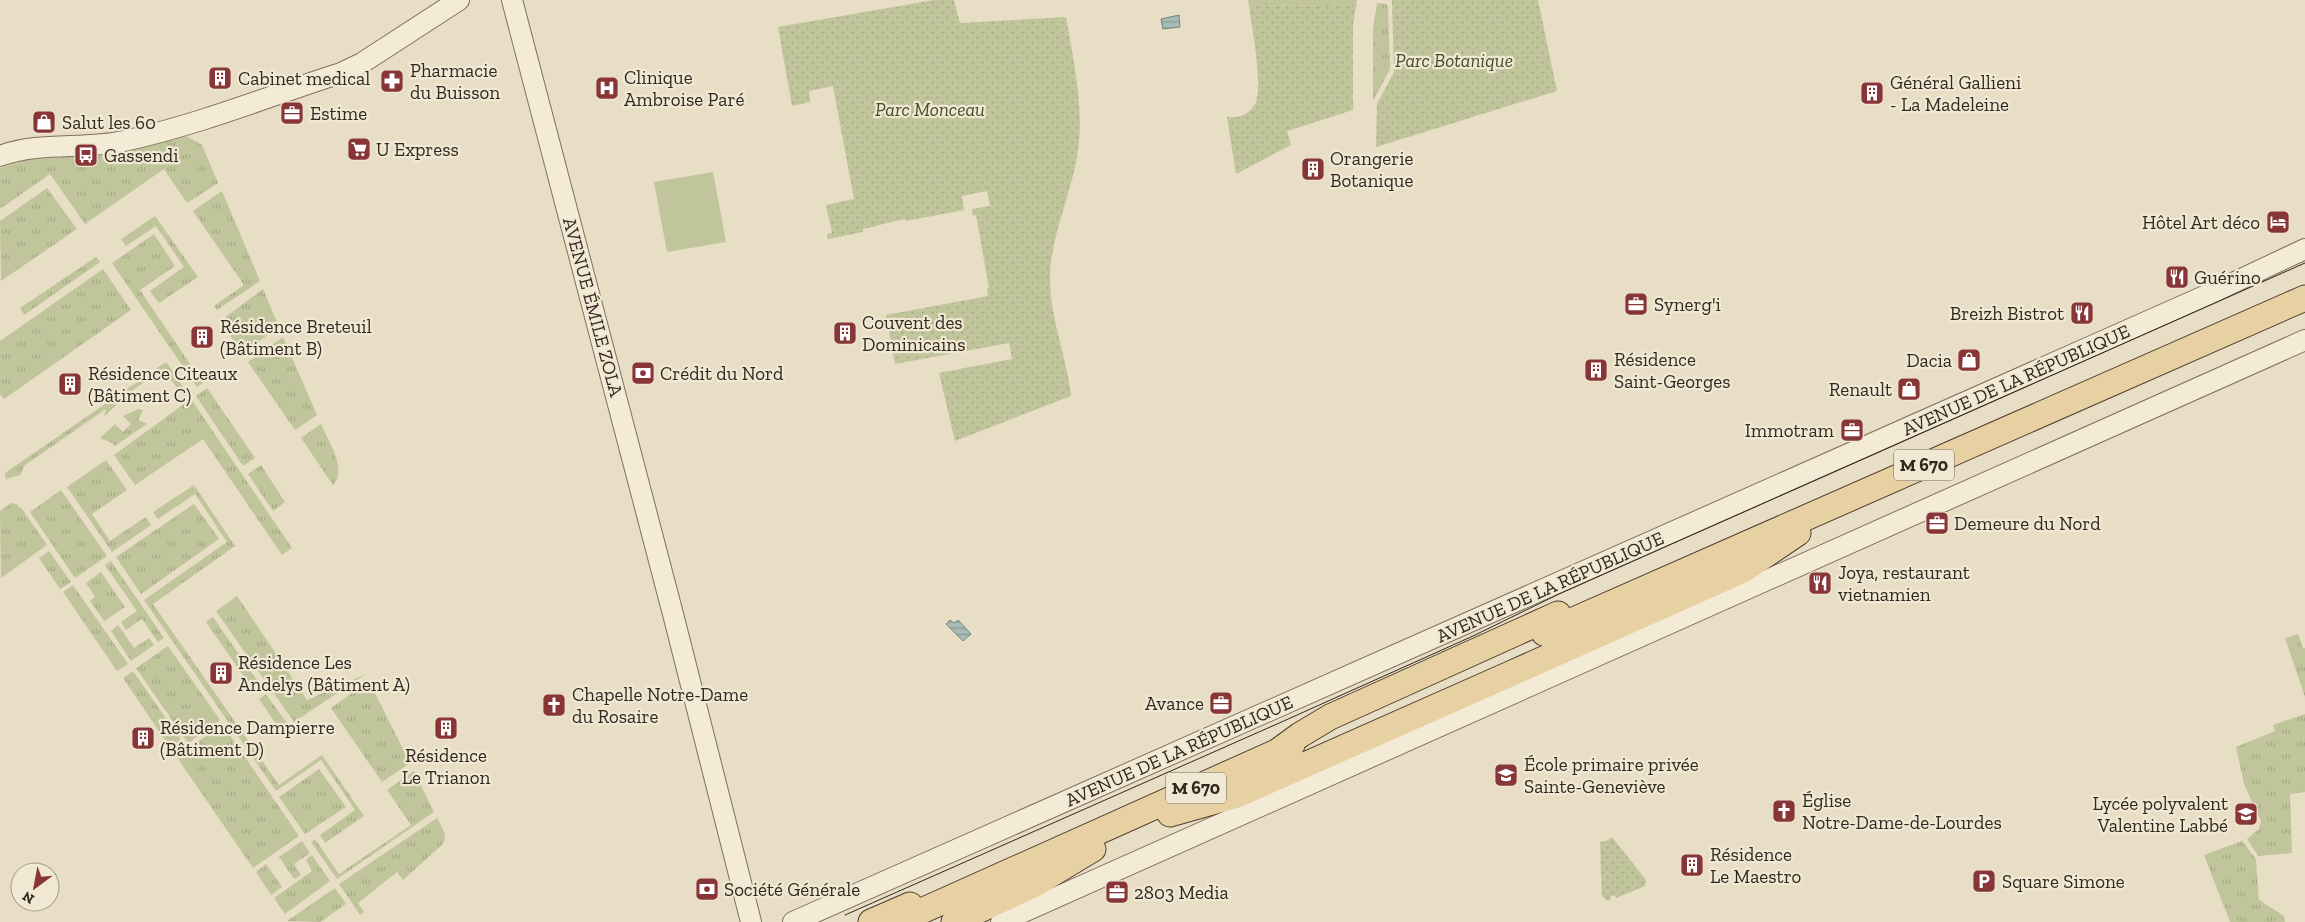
<svg xmlns="http://www.w3.org/2000/svg" width="2305" height="922" font-family="'Zilla Slab',serif">
<defs>
<pattern id="grass-tufts" width="24" height="20" patternUnits="userSpaceOnUse" patternTransform="scale(1.25)"><rect width="24" height="20" fill="#c1c59b"/><path d="M3 7l-1-3M5 7V3M7 7l1-3M15 17l-1-3M17 17v-4M19 17l1-3" fill="none" stroke="#a6a985"/></pattern>
<pattern id="park-dots" width="8" height="8" patternUnits="userSpaceOnUse" patternTransform="scale(1.25)"><rect width="8" height="8" fill="#c1c59b"/><path d="M2 2h.1M6 6h.1" fill="none" stroke="#a6a985" stroke-width="1.8" stroke-linecap="round"/></pattern>
<pattern id="water-rules" width="6" height="5" patternUnits="userSpaceOnUse" patternTransform="scale(1.25)"><rect width="6" height="5" fill="#a6bcb5"/><path d="M0 2.5h6" fill="none" stroke="#889993"/></pattern>
</defs>
<rect width="100%" height="100%" fill="#e8ddc5"/>
<path fill="url(#grass-tufts)" d="M1248,0H1357L1356,6L1249,5Z
M1377,3L1386,4L1388,7L1390,69L1373,101V29Z
M186,136L202,145L218,183L187,203L164,169L85,224L50,174L0,209V168L29,159L115,155Z
M47,188L77,229L1,281L0,221Z
M222,191L260,281L217,310L214,306L244,285L193,211Z
M155,216L198,277L159,303L150,291L184,267L156,226L126,246L121,239Z
M154,234L175,266L140,290L203,383L197,387L112,263Z
M96,257L100,262L24,315L20,308Z
M103,269L131,310L4,399L0,394V341Z
M263,289L279,327L242,353L220,321Z
M283,337L317,415L295,430L248,362Z
M166,362L188,394L184,397L163,369L126,395L104,417L106,409L25,465L20,475L6,479L5,473Z
M207,388L255,458L243,466L196,396Z
M191,399L292,548L282,555L203,439L135,485L114,455Z
M138,409L143,410L138,420L147,424L115,446L112,443L100,438L115,424L123,432L131,424L123,416Z
M321,424C328,441 348,469 333,485L301,438Z
M106,460L127,490L92,514L110,541L146,517L151,525L112,552L67,487Z
M261,465L285,502L273,511L248,474Z
M194,485L235,546L153,604L279,785L322,755L364,816L325,843L320,835L355,810L321,760L276,791L144,600L227,542L195,494L158,519L153,512Z
M61,490L107,556L75,578L30,512Z
M11,503L16,504L22,509L47,545L1,578L0,511Z
M194,504L219,539L141,594L116,557Z
M49,551L71,582L60,589L39,558Z
M111,561L164,638L158,642L142,619L126,630L121,622L137,611L105,565Z
M101,572L125,607L104,621L90,601L95,597L86,583Z
M73,585L128,664L117,671L63,592Z
M237,596L307,700L366,674L294,722L216,611Z
M213,617L261,686L254,691L206,622Z
M118,625L134,648L149,638L154,645L131,661L111,631Z
M2298,634L2303,648H2305V697L2285,638Z
M168,646L220,720L188,743L136,668Z
M133,671L184,744L173,752L123,678Z
M369,681L410,763L382,782L331,708Z
M266,694L294,733L286,739L259,699Z
M2305,714V792L2290,794L2292,853L2258,856L2247,839L2259,829L2261,821L2244,784L2236,747L2275,731L2273,725Z
M223,725L299,836L253,868L176,756Z
M319,769L346,807L305,834L279,797Z
M414,771L434,812L337,879L311,842L315,839L339,874L411,825L387,790Z
M437,818C441,826 448,835 443,844L403,880L397,872L358,903L364,912L360,915L339,884Z
M302,841L310,853L294,864L301,875L294,879L279,857Z
M2242,841L2256,859L2259,900L2284,916L2285,922H2230L2204,855Z
M312,855L330,881L285,914L274,898L312,871L306,860Z
M266,864L282,887L271,895L256,872Z
M335,888L346,904L320,922L287,921Z"/>
<path fill="url(#park-dots)" d="M934,0H954L960,23L1066,17C1074,63 1085,111 1077,157C1070,197 1051,236 1050,276C1049,317 1067,356 1071,396L955,441L939,373L1012,359L1009,343L895,364L886,315L988,296L987,289L989,288L976,215L973,216L972,209L990,206L987,191L962,196L964,210L906,221L905,219L879,225V224L877,226L863,229V232L828,239L827,234L832,233L826,205L854,199L833,86L809,91L810,102L792,106L778,27Z
M1392,0H1538L1557,91L1376,147L1377,104L1394,72Z
M1249,5L1356,6L1353,25V110L1287,131L1291,145L1236,174L1227,117C1238,118 1247,116 1254,106C1265,90 1251,25 1249,5Z
M1612,837L1646,880L1645,886L1616,898L1615,895L1610,897L1611,899L1608,901L1602,896L1600,842L1606,841Z"/>
<path fill="#c1c59b" d="M713,172L726,242L667,252L654,182Z"/>
<path fill="url(#water-rules)" stroke="#6e8982" d="M1179,15L1180,27L1163,29L1161,19Z
M950,620L954,623L958,620L971,634L963,641L946,624Z"/>
<g fill="none" stroke-linecap="round" stroke-linejoin="round">
<g stroke="#816f5d" stroke-width="22">
<path id="minor" d="M512,0L673,614L751,922
M0,156C40,141 83,150 124,141C198,125 269,96 341,73L362,63L459,0
M793,922L2218,290L2305,249
M1001,922L2305,340"/>
</g>
<g stroke="#4f3e31" stroke-width="27">
<path id="major" d="M1544,633L2305,298
M1278,751L1300,735L1330,717L1558,614
M1170,814L1237,795L1510,674L1743,570L1798,533
M871,922L910,905
M897,922L1292,745
M954,922L1035,884L1093,849"/>
</g>
<use href="#minor" stroke="#f4ebd7" stroke-width="20"/>
<use href="#major" stroke="#e7d0a2" stroke-width="25"/>
<path stroke="#33281f" stroke-width="1" d="M845,915L1277,724L1473,636L1559,594L2305,263"/>
</g>
<defs>
<g id="building-square" transform="scale(1.25)"><rect x="-9" y="-9" width="18" height="18" rx="4" fill="#883538" stroke="#f1e8d4"/><path d="M-4-6H4V6H1V3H-1V6H-4ZM-2.5-4.3h1.7v1.8h-1.7ZM.8-4.3h1.7v1.8H.8ZM-2.5-1h1.7V.8h-1.7ZM.8-1h1.7V.8H.8Z" fill="#fff"/></g>
<g id="pharmacy-square" transform="scale(1.25)"><rect x="-9" y="-9" width="18" height="18" rx="4" fill="#883538" stroke="#f1e8d4"/><path d="M-2-6h4v4h4v4h-4v4h-4v-4h-4v-4h4Z" fill="#fff"/></g>
<g id="hospital-square" transform="scale(1.25)"><rect x="-9" y="-9" width="18" height="18" rx="4" fill="#883538" stroke="#f1e8d4"/><path d="M-5-5h3v3.5h4V-5h3V5h-3V1.5h-4V5h-3Z" fill="#fff"/></g>
<g id="office-square" transform="scale(1.25)"><rect x="-9" y="-9" width="18" height="18" rx="4" fill="#883538" stroke="#f1e8d4"/><path d="M-6-3h4V-5.5h4V-3h4V5H-6ZM-1-4.5V-3h2v-1.5ZM-6 0V1H6V0Z" fill="#fff"/></g>
<g id="shop-square" transform="scale(1.25)"><rect x="-9" y="-9" width="18" height="18" rx="4" fill="#883538" stroke="#f1e8d4"/><path d="M-5-2.5h2.3a2.7 3.5 0 0 1 5.4 0H5L5.5 6h-11ZM-1.5-2.5h3a1.5 2.3 0 0 0-3 0Z" fill="#fff"/></g>
<g id="supermarket-square" transform="scale(1.25)"><rect x="-9" y="-9" width="18" height="18" rx="4" fill="#883538" stroke="#f1e8d4"/><path d="M-6-5.5h2.5l.6 2H6L4.5 2H-2.5L-4.4-4H-6ZM-1.5 3.2a1.3 1.3 0 1 0 .1 0ZM3 3.2a1.3 1.3 0 1 0 .1 0Z" fill="#fff"/></g>
<g id="bus-square" transform="scale(1.25)"><rect x="-9" y="-9" width="18" height="18" rx="4" fill="#883538" stroke="#f1e8d4"/><path d="M-5-6H5V4H4V6H2V4H-2V6H-4V4H-5ZM-3.5-4V0h7V-4ZM-3.5 1.2v1.5H-2V1.2ZM2 1.2v1.5H3.5V1.2Z" fill="#fff"/></g>
<g id="hotel-square" transform="scale(1.25)"><rect x="-9" y="-9" width="18" height="18" rx="4" fill="#883538" stroke="#f1e8d4"/><path d="M-6-4.5h1.5V1H6V5H4.5V3h-9V5H-6ZM-4 0a1.8 1.8 0 1 1 3.6 0ZM.5 0V-2.5h3Q6-2.5 6 0Z" fill="#fff"/></g>
<g id="restaurant-square" transform="scale(1.25)"><rect x="-9" y="-9" width="18" height="18" rx="4" fill="#883538" stroke="#f1e8d4"/><path d="M-5-6h1v4h1v-4h1v4h1v-4h1v5L-1.5 .5V6h-2V.5L-5-1ZM5-6V6H3V1.5H1.5Q1.5-4 5-6Z" fill="#fff"/></g>
<g id="bank-square" transform="scale(1.25)"><rect x="-9" y="-9" width="18" height="18" rx="4" fill="#883538" stroke="#f1e8d4"/><path d="M-6-4H6V4H-6ZM0-2.3a2.3 2.3 0 1 0 0 4.6a2.3 2.3 0 1 0 0-4.6Z" fill="#fff"/></g>
<g id="church-square" transform="scale(1.25)"><rect x="-9" y="-9" width="18" height="18" rx="4" fill="#883538" stroke="#f1e8d4"/><path d="M-1.2-6h2.4v3.5h3.3v2.4h-3.3V6h-2.4V-.1h-3.3v-2.4h3.3Z" fill="#fff"/></g>
<g id="school-square" transform="scale(1.25)"><rect x="-9" y="-9" width="18" height="18" rx="4" fill="#883538" stroke="#f1e8d4"/><path d="M0-5L7-2L0 1L-7-2ZM-4 1L0 2.5L4 1V4Q0 6-4 4Z" fill="#fff"/></g>
<g id="parking-square" transform="scale(1.25)"><rect x="-9" y="-9" width="18" height="18" rx="4" fill="#883538" stroke="#f1e8d4"/><path d="M-3.5-5.5H1a3.5 3.5 0 0 1 0 7H-1V5.5H-3.5ZM-1-3.4V-.6H.8a1.4 1.4 0 0 0 0-2.8Z" fill="#fff"/></g>
</defs>
<g fill-rule="evenodd">
<use href="#building-square" x="220" y="78"/>
<use href="#pharmacy-square" x="392" y="81"/>
<use href="#hospital-square" x="607" y="88"/>
<use href="#building-square" x="1872" y="93"/>
<use href="#office-square" x="292" y="113"/>
<use href="#shop-square" x="44" y="122"/>
<use href="#supermarket-square" x="359" y="149"/>
<use href="#bus-square" x="86" y="155"/>
<use href="#building-square" x="1313" y="169"/>
<use href="#hotel-square" x="2278" y="222"/>
<use href="#restaurant-square" x="2177" y="277"/>
<use href="#office-square" x="1636" y="304"/>
<use href="#restaurant-square" x="2082" y="313"/>
<use href="#building-square" x="845" y="333"/>
<use href="#building-square" x="202" y="337"/>
<use href="#shop-square" x="1969" y="360"/>
<use href="#building-square" x="1596" y="370"/>
<use href="#bank-square" x="643" y="373"/>
<use href="#building-square" x="70" y="384"/>
<use href="#shop-square" x="1909" y="389"/>
<use href="#office-square" x="1852" y="430"/>
<use href="#office-square" x="1937" y="523"/>
<use href="#restaurant-square" x="1820" y="583"/>
<use href="#building-square" x="221" y="673"/>
<use href="#office-square" x="1221" y="703"/>
<use href="#church-square" x="554" y="705"/>
<use href="#building-square" x="446" y="728"/>
<use href="#building-square" x="143" y="738"/>
<use href="#school-square" x="1506" y="775"/>
<use href="#church-square" x="1784" y="811"/>
<use href="#school-square" x="2246" y="814"/>
<use href="#building-square" x="1692" y="865"/>
<use href="#parking-square" x="1984" y="881"/>
<use href="#bank-square" x="707" y="889"/>
<use href="#office-square" x="1117" y="892"/>
</g>
<g text-anchor="middle" dominant-baseline="central" stroke-width="4.5" stroke-linejoin="round" paint-order="stroke">
<g fill="#f1e8d4" stroke="#6c6255" stroke-width="1">
<rect x="1894" y="449.5" width="60" height="31" rx="4"/>
<rect x="1166" y="772.5" width="60" height="31" rx="4"/>
</g>
<g font-size="18" font-weight="bold" fill="#33281f">
<text x="1924" y="465">M 670</text>
<text x="1196" y="788">M 670</text>
</g>
<g font-size="19" font-style="italic" fill="#444d29" stroke="#f1e8d4">
<text x="1454" y="60">Parc Botanique</text>
<text x="930" y="109">Parc Monceau</text>
</g>
<g font-size="19" fill="#33281f" stroke="#f1e8d4" text-anchor="start">
<text x="410" y="70">Pharmacie<tspan x="410" dy="22">du Buisson</tspan></text>
<text x="624" y="77">Clinique<tspan x="624" dy="22">Ambroise Paré</tspan></text>
<text x="238" y="78">Cabinet medical</text>
<text x="1890" y="82">Général Gallieni<tspan x="1890" dy="22">- La Madeleine</tspan></text>
<text x="310" y="113">Estime</text>
<text x="62" y="122">Salut les 60</text>
<text x="376" y="149">U Express</text>
<text x="104" y="155">Gassendi</text>
<text x="1330" y="158">Orangerie<tspan x="1330" dy="22">Botanique</tspan></text>
<text x="2260" y="222" text-anchor="end">Hôtel Art déco</text>
<text x="2194" y="277">Guérino</text>
<text x="1654" y="304">Synerg'i</text>
<text x="2064" y="313" text-anchor="end">Breizh Bistrot</text>
<text x="862" y="322">Couvent des<tspan x="862" dy="22">Dominicains</tspan></text>
<text x="220" y="326">Résidence Breteuil<tspan x="220" dy="22">(Bâtiment B)</tspan></text>
<text x="1614" y="359">Résidence<tspan x="1614" dy="22">Saint-Georges</tspan></text>
<text x="1952" y="360" text-anchor="end">Dacia</text>
<text x="88" y="373">Résidence Citeaux<tspan x="88" dy="22">(Bâtiment C)</tspan></text>
<text x="660" y="373">Crédit du Nord</text>
<text x="1892" y="389" text-anchor="end">Renault</text>
<text x="1834" y="430" text-anchor="end">Immotram</text>
<text x="1954" y="523">Demeure du Nord</text>
<text x="1838" y="572">Joya, restaurant<tspan x="1838" dy="22">vietnamien</tspan></text>
<text x="238" y="662">Résidence Les<tspan x="238" dy="22">Andelys (Bâtiment A)</tspan></text>
<text x="572" y="694">Chapelle Notre-Dame<tspan x="572" dy="22">du Rosaire</tspan></text>
<text x="1204" y="703" text-anchor="end">Avance</text>
<text x="160" y="727">Résidence Dampierre<tspan x="160" dy="22">(Bâtiment D)</tspan></text>
<text x="446" y="755" text-anchor="middle">Résidence<tspan x="446" dy="22">Le Trianon</tspan></text>
<text x="1524" y="764">École primaire privée<tspan x="1524" dy="22">Sainte-Geneviève</tspan></text>
<text x="1802" y="800">Église<tspan x="1802" dy="22">Notre-Dame-de-Lourdes</tspan></text>
<text x="2228" y="803" text-anchor="end">Lycée polyvalent<tspan x="2228" dy="22">Valentine Labbé</tspan></text>
<text x="1710" y="854">Résidence<tspan x="1710" dy="22">Le Maestro</tspan></text>
<text x="2002" y="881">Square Simone</text>
<text x="724" y="889">Société Générale</text>
<text x="1134" y="892">2803 Media</text>
</g>
<g font-size="19" fill="#33281f" stroke="#f1e8d4">
<text transform="translate(593 307) rotate(75)">AVENUE ÉMILE ZOLA</text>
<text transform="translate(2016 380) rotate(-24)">AVENUE DE LA RÉPUBLIQUE</text>
<text transform="translate(1550 587) rotate(-24)">AVENUE DE LA RÉPUBLIQUE</text>
<text transform="translate(1179 751) rotate(-24)">AVENUE DE LA RÉPUBLIQUE</text>
</g>
</g>
<g transform="translate(35 887) rotate(212)"><circle r="24" fill="#f1e8d4" stroke="#a59b8c"/>
<path d="M0-4L9 19L0 12L-9 19Z" fill="#883538"/>
<text y="-8" font-size="14" font-weight="bold" text-anchor="middle" fill="#33281f">N</text>
</g>
</svg>
